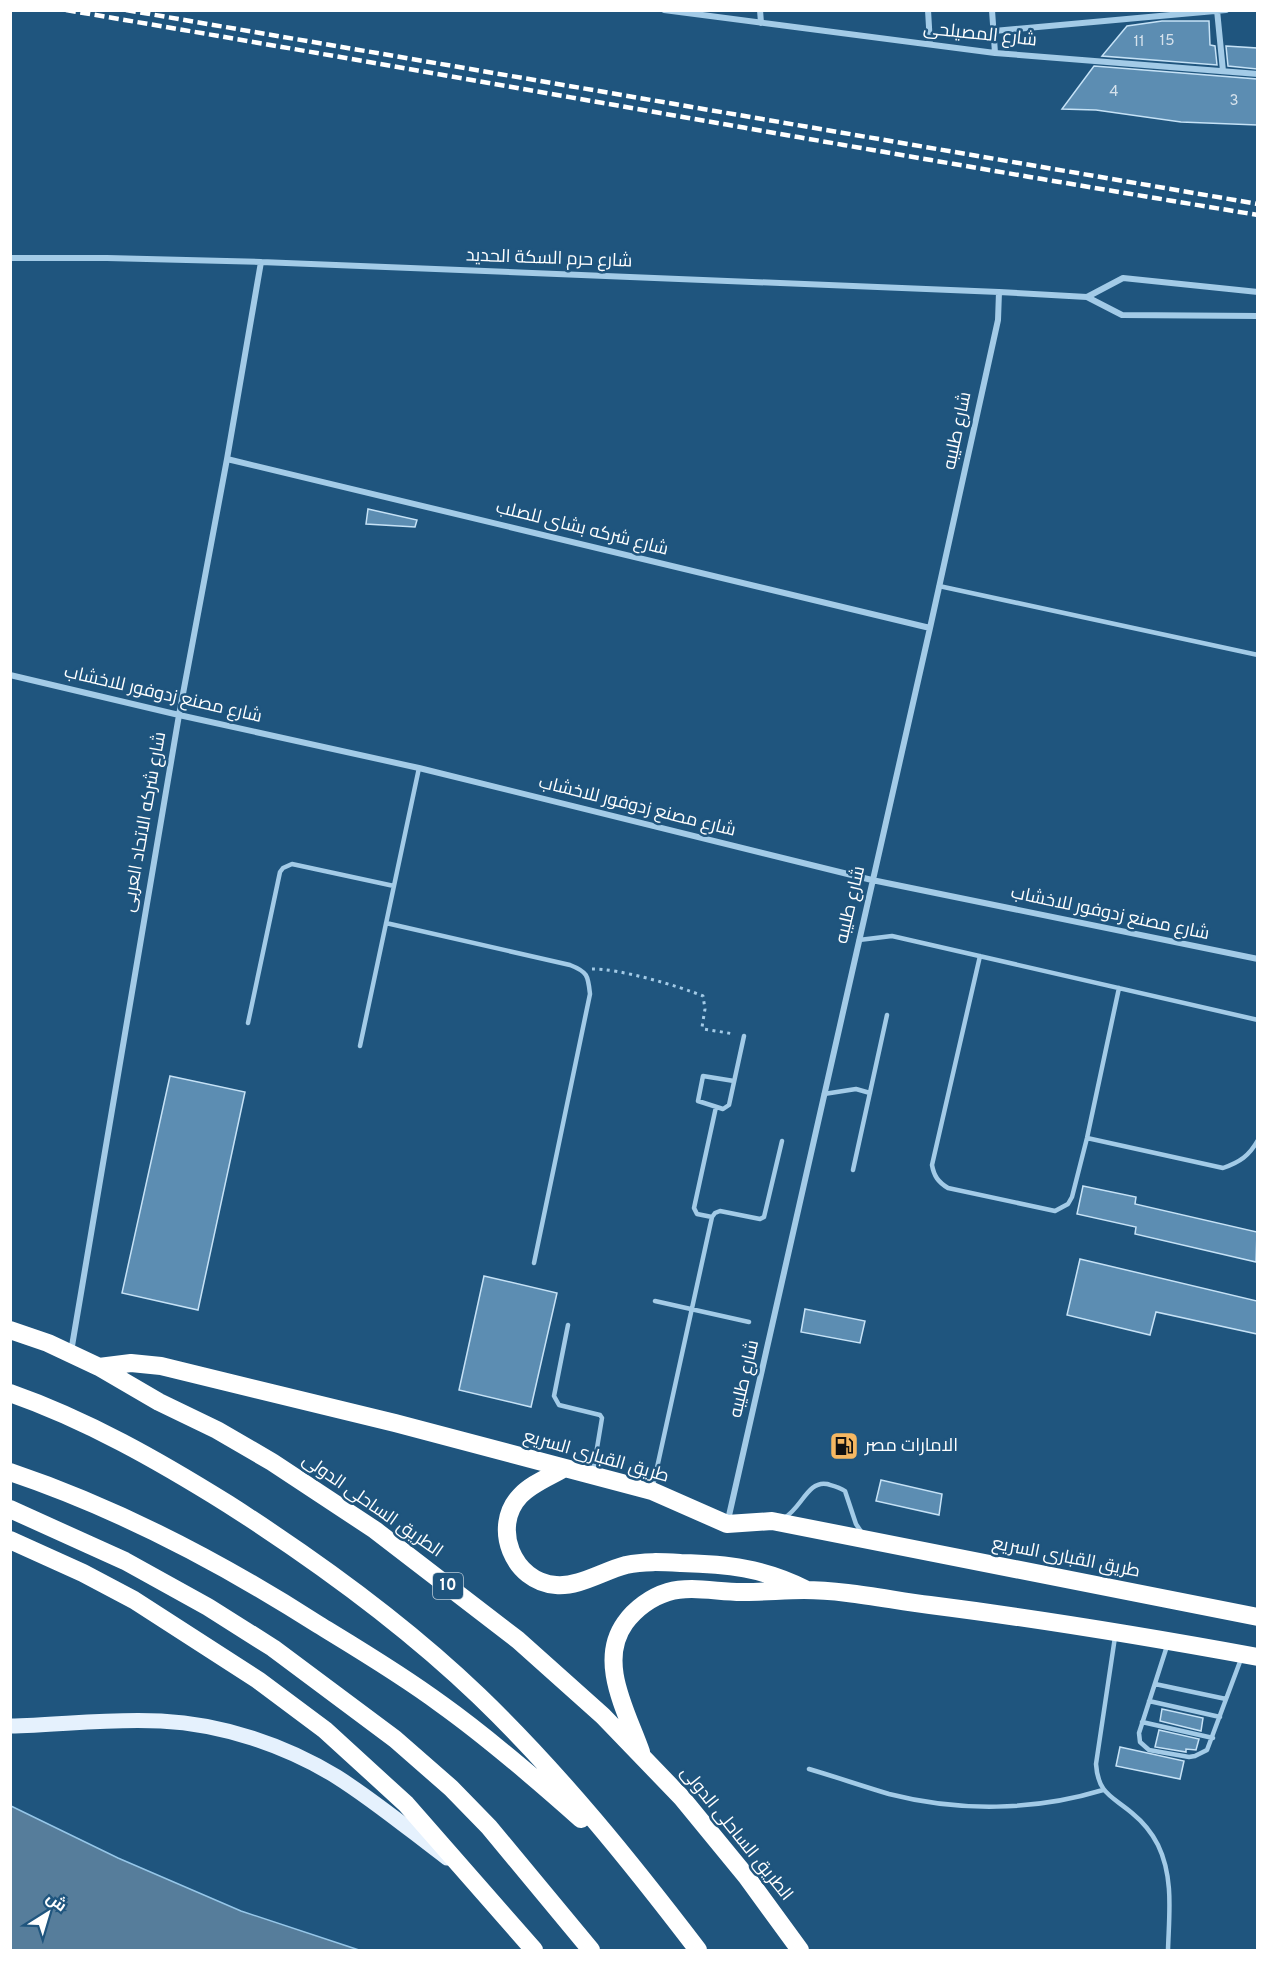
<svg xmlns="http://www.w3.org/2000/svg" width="1268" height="1961" font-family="Overpass,Cairo,sans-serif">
<rect width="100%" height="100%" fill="#1f557e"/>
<path fill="#567d9b" stroke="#96c7e9" stroke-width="1.5" d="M11,1806L118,1858L241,1911L359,1950H11Z"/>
<path fill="#5c8db2" stroke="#c6e2f6" stroke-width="1.5" d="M1162,21H1209L1210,45L1215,46L1217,65L1102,56L1127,26Z
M1226,46L1257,48V69L1228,66Z
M1094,66L1257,79V125L1181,122L1096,110L1062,109Z
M368,509L417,520L415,527L366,524Z
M170,1076L245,1092L198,1310L122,1293Z
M1083,1186L1136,1197L1135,1204L1257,1232L1256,1262L1135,1234L1136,1227L1077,1214Z
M1080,1259L1257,1301V1334L1156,1312L1150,1335L1067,1315Z
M484,1276L557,1293L531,1407L459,1390Z
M805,1309L865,1321L860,1343L801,1332Z
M881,1480L942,1494L939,1515L876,1501Z
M1162,1709L1203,1718L1201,1731L1160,1721Z
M1159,1730L1199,1739L1196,1750L1186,1749V1752L1155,1747Z
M1120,1747L1184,1761L1180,1779L1116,1766Z"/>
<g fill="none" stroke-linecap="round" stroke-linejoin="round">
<path stroke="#a3cbe7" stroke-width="3" stroke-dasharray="3 4.5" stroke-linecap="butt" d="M592,969C617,968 679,986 703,996L705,1009L702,1027L704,1029L734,1034"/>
<path stroke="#a3cbe7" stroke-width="4.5" d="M939,586L1258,655
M386,923L570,965C588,972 588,976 590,994L534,1263
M859,940L892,936L1258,1020
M980,956L932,1165C934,1176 938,1182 948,1188L1055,1211L1068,1204L1072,1197L1087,1138L1119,988
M248,1023L280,872L283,868L292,864L394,886
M360,1046L419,768
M734,1081L703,1076L698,1101L723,1109L729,1105L744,1036
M824,1094L856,1089L870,1093
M1087,1138L1223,1168C1240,1162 1249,1156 1258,1140
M853,1170L887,1015
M712,1217L697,1214L694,1208L716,1107
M655,1301L749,1322
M568,1325L554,1396L559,1405L600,1415L602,1418L593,1472
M653,1486L712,1217L715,1213L720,1211L760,1219L764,1217L782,1141
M784,1518C801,1509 808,1480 827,1484C834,1486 839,1487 845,1491L856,1524L862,1533
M1115,1637L1096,1764C1098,1794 1112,1796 1132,1813C1143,1822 1152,1833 1158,1845C1174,1878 1169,1915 1168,1950
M1167,1646L1139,1733L1140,1742L1149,1750L1189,1757L1195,1756L1207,1750L1241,1659
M1155,1684L1226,1699
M1149,1701L1220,1717
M1142,1722L1213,1738
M809,1769C836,1777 862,1786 889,1794C959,1812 1034,1811 1103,1790"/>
<path stroke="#a3cbe7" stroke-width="6" d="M664,10L995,53L1258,74
M760,10L761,23
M928,10L930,44
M992,10L995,53
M1217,10L1223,71
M994,31L1226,10
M10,258H107L261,262L999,292L1087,297L1122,315L1258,316
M1087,297L1123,278L1258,292
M227,459L930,628
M10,675L179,715L419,768L872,880L1258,959
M71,1352L179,715L227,459L261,262
M728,1520L930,628L998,320L999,292"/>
<path stroke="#e5f1fd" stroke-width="15" d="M10,1726C61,1725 110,1718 161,1721C222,1724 285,1745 337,1777C375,1801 411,1831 447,1858"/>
<path stroke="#fff" stroke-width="18" d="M10,1330L48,1343L99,1367L159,1402L217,1430L272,1462L375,1530L518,1640L603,1716L682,1798L746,1876L800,1950
M99,1367L131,1363L161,1366L395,1423L652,1491L727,1524L772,1521L1258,1617
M10,1393C87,1420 159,1461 228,1504C317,1561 403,1623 479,1696C560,1774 630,1861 698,1950
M563,1469C549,1477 531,1484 520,1496C491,1527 513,1582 556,1585C579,1587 603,1571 626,1565C644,1561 662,1562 681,1563C727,1564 763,1568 805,1589
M10,1472C120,1509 222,1563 319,1625C360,1650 402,1675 441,1704C490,1739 536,1779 581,1819
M10,1509L125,1561L208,1607L273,1648L395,1739L451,1788L489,1827L591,1950
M10,1540L83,1573L134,1600L258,1680L325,1730L406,1804L534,1950
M641,1752C627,1712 597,1662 625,1623C635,1609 651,1597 668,1592C692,1585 721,1593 745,1592C765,1592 785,1590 804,1590C845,1590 890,1600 930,1605C1040,1619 1149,1637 1258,1657"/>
<path stroke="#fff" stroke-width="4.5" stroke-dasharray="10 4.5" stroke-linecap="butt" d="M66,10C463,77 860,150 1258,215
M126,10L1258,204"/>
</g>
<defs>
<g id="fuel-square" transform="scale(1.5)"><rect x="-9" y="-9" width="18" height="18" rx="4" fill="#f6b862" stroke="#1f557e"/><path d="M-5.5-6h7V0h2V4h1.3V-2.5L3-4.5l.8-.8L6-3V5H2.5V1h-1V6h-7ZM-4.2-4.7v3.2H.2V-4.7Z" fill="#111"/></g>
</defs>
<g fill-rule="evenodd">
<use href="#fuel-square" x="844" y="1446"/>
</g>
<g text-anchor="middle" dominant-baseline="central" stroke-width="5" stroke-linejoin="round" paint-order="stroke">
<g font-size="15" fill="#d6e2ec">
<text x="1167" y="41">15</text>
<text x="1139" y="42">11</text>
<text x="1114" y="92">4</text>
<text x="1234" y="101">3</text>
</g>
<rect fill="#1f557e" stroke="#bcccd8" stroke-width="1.5" x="433" y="1573" width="30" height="26" rx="4.5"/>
<g font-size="16" font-weight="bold" fill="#fff">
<text x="448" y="1586">10</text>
</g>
<g font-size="18" fill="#fff" stroke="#1f557e">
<text transform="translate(980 35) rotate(6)">شارع المصيلحى</text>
<text transform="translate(549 259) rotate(2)">شارع حرم السكة الحديد</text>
<text transform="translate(958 431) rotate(-78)">شارع طليبه</text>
<text transform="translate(582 529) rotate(14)">شارع شركه بشاى للصلب</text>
<text transform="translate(163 695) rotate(13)">شارع مصنع زدوفور للاخشاب</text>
<text transform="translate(637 807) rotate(14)">شارع مصنع زدوفور للاخشاب</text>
<text transform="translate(145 822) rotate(-80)">شارع شركه الاتحاد العربى</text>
<text transform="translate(851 905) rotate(-77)">شارع طليبه</text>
<text transform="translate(1110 914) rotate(12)">شارع مصنع زدوفور للاخشاب</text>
<text transform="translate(745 1379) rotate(-77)">شارع طليبه</text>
<text transform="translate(596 1457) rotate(16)">طريق القبارى السريع</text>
<text transform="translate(372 1506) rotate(35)">الطريق الساحلى الدولى</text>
<text transform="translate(1066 1558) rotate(11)">طريق القبارى السريع</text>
<text transform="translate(736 1834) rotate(51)">الطريق الساحلى الدولى</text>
</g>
<g font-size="18" fill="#fff" stroke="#1f557e" text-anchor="start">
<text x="865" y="1446">الامارات مصر</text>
</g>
</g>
<rect width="1268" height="1961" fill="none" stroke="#ffffff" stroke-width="24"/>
<g transform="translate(48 1913) rotate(37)" stroke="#1f557e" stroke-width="4.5" paint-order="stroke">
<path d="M0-4.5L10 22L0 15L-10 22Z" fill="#ffffff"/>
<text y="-9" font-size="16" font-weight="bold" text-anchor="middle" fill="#ffffff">ش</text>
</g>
</svg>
